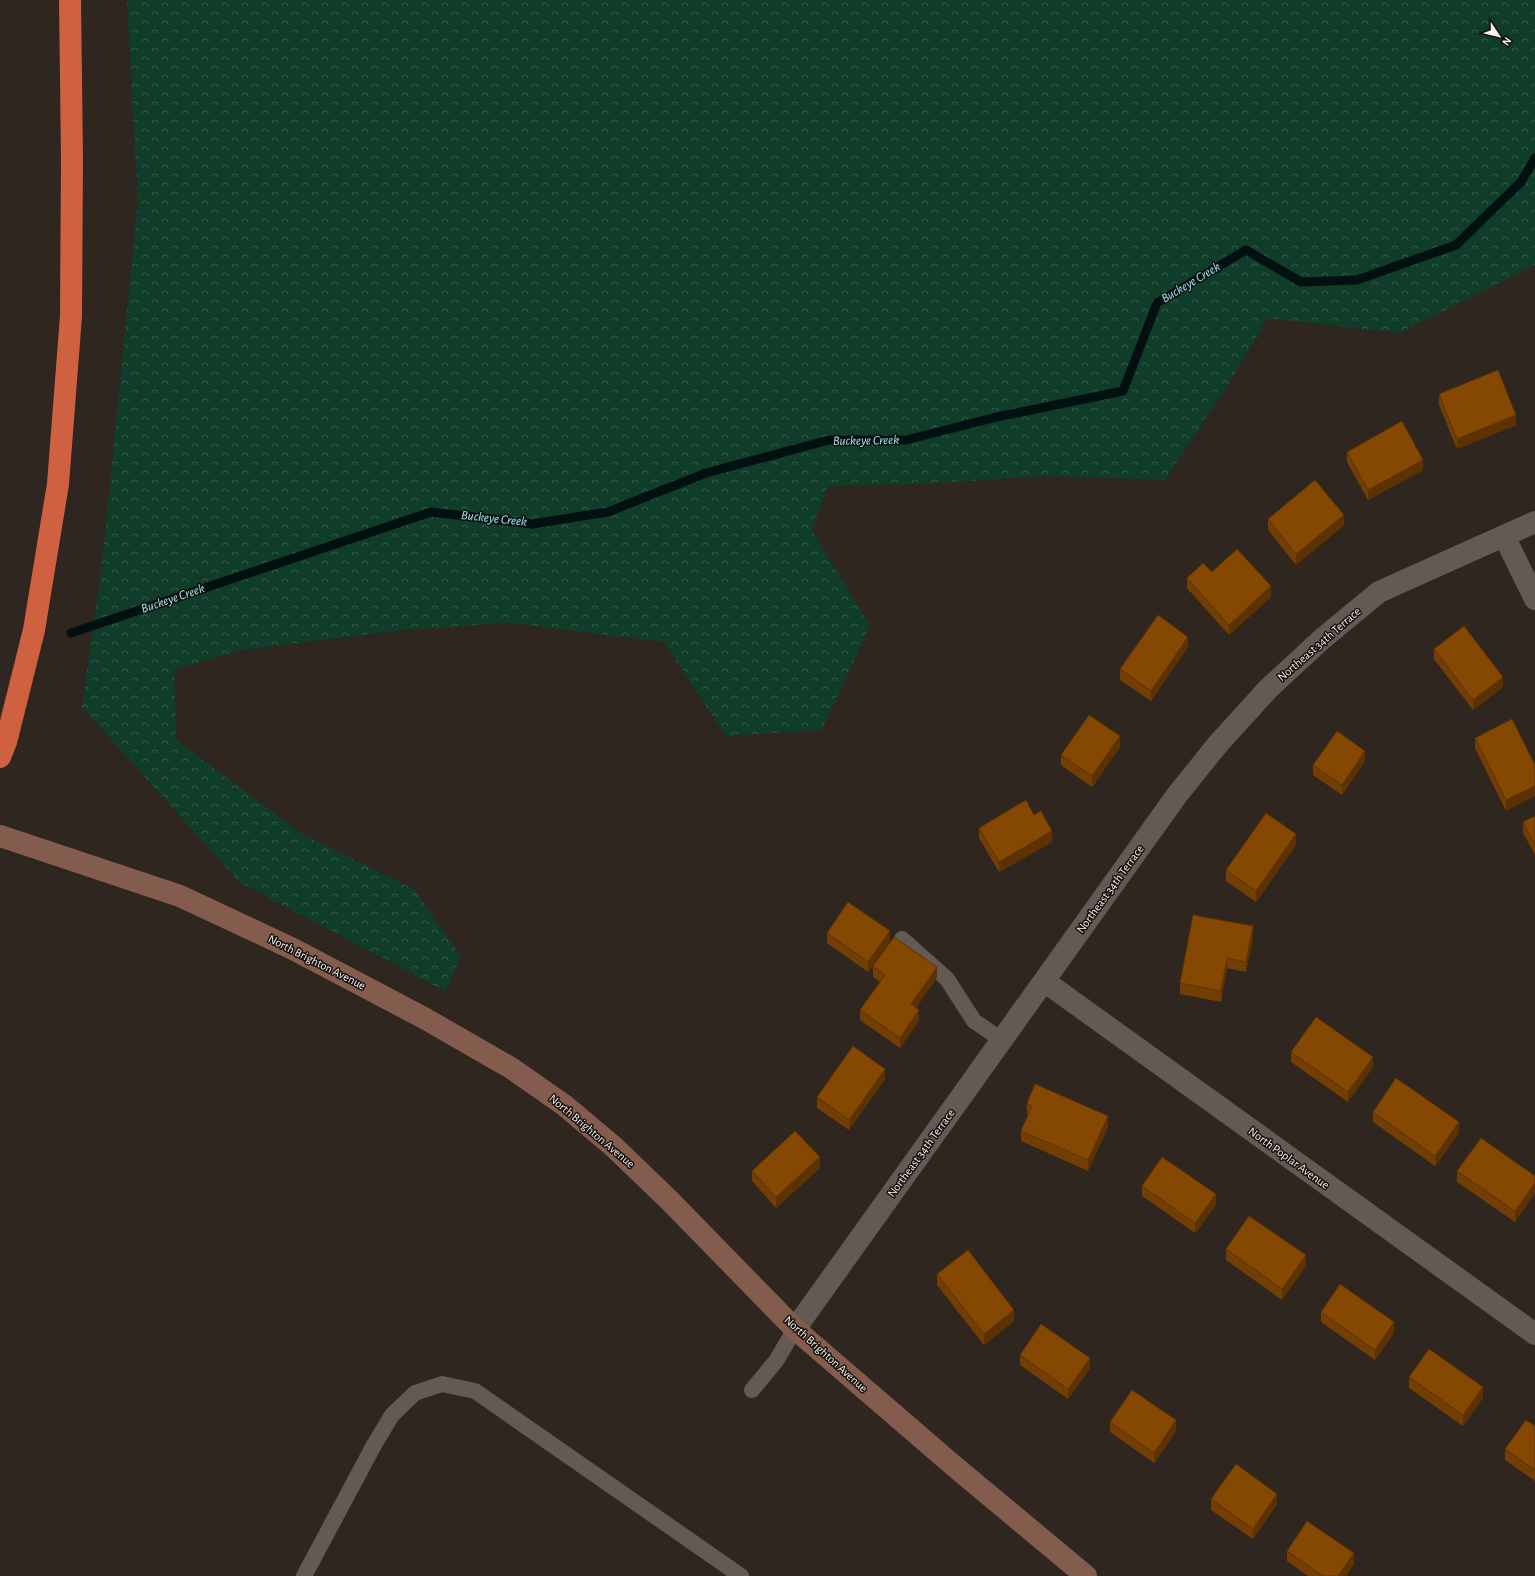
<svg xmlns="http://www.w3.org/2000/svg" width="1535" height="1576" font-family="'Alegreya Sans',sans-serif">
<defs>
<pattern id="forest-crowns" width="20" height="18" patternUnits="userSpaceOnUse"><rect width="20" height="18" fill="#103d2a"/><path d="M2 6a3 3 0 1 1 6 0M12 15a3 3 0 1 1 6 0" fill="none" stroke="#345a49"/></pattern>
</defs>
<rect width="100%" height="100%" fill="#2f2620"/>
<path fill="url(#forest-crowns)" d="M127,0H1535V265L1400,333L1268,318L1224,391L1165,480L1046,476L941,483L828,486L812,530L870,626L822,730L726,736L664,642L509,623L403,630L242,650L174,670L176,740L303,835L414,889L461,957L445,991L239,882L82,707L103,556L138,202Z"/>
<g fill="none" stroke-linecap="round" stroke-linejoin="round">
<path stroke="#031012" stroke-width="9" d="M71,633L431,512L532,524L608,512L706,473L829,440H906L997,417L1123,391L1157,303L1246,250L1301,282L1357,280L1456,245L1521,182L1535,158"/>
<path stroke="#645a53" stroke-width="16" d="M902,939L947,979L974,1021L1002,1040
M752,1390L776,1361L795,1329
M304,1576L374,1445L392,1415L415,1393L442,1384L475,1391L741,1576"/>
<path stroke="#645a53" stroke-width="22" d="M1504,536L1535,599
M1044,981L1535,1334
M795,1329L1177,795L1218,744L1268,689L1322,639L1379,592L1535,522"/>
<path stroke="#845c4e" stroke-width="22" d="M0,836L180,896L293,949L424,1018L511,1068L564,1105L614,1147L670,1201L795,1329L954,1466L1086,1576"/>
<path stroke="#cf6141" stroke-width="22" d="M0,757L6,742L34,630L58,484L71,316L72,158L70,0"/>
</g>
<path fill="#723e03" d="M1439,394L1516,425L1457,449L1439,405Z
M1347,452L1423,470L1368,500L1347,462Z
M1268,519L1344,525L1296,565L1268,530Z
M1212,572L1271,597L1229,635L1187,588V578Z
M1188,647L1151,701L1120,680V669Z
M1434,649L1503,687L1473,710L1434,659Z
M1512,719L1506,811L1475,748V738Z
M1120,747L1092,787L1061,765V755Z
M1365,761L1342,795L1313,775V765Z
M1034,815L1052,842L999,872L979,838V828Z
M1535,816V855L1523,833V822Z
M1296,845L1256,902L1226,881V870Z
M827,933L890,941L868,972L827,943Z
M1253,937L1246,972L1227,968L1221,1002L1180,994V983Z
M873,966L937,977L916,1008L919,1021L900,1048L860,1020V1010L880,982L873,977Z
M1291,1052L1373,1067L1348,1102L1291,1062Z
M885,1079L849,1130L817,1108V1097Z
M1027,1103L1108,1127L1088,1171L1021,1141V1131L1028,1115L1027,1114Z
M1373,1112L1459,1133L1435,1166L1373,1122Z
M820,1168L776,1208L752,1181V1171Z
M1457,1171L1535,1176V1193L1515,1222L1457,1182Z
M1142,1186L1216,1205L1195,1233L1142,1196Z
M1226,1249L1306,1266L1282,1300L1226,1260Z
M937,1274L1014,1321L984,1345L937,1285Z
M1321,1312L1394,1333L1375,1360L1321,1322Z
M1020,1355L1090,1368L1068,1399L1020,1365Z
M1409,1377L1483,1398L1463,1426L1409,1388Z
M1110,1422L1176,1431L1154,1463L1110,1432Z
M1535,1426V1481L1505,1460V1449Z
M1211,1499L1277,1504L1253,1539L1211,1510Z
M1287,1551L1354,1564L1346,1576H1308L1287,1561Z"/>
<path fill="#5d3202" d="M1516,415V425L1457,449V439Z
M1423,460V470L1368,500V490Z
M1344,515V525L1296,565V554Z
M1271,586V597L1229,635V625Z
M1188,637V647L1151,701V691Z
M1503,677V687L1473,710V700Z
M1120,736V747L1092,787V776Z
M1365,751V761L1342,795V785Z
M1535,786V796L1506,811V800Z
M1052,831V842L999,872V862Z
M1296,834V845L1256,902V891Z
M1253,926V937L1246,972V962Z
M890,931V941L868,972V962Z
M1227,958V968L1221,1002V991Z
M937,967V977L911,1015V1004Z
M919,1010V1021L900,1048V1038Z
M1373,1057V1067L1348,1102V1092Z
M885,1069V1079L849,1130V1120Z
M1108,1116V1127L1088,1171V1160Z
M1459,1122V1133L1435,1166V1156Z
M820,1157V1168L776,1208V1197Z
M1535,1183V1193L1515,1222V1211Z
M1216,1194V1205L1195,1233V1223Z
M1306,1255V1266L1282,1300V1289Z
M1014,1310V1321L984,1345V1334Z
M1394,1322V1333L1375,1360V1350Z
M1090,1358V1368L1068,1399V1389Z
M1483,1387V1398L1463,1426V1415Z
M1176,1420V1431L1154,1463V1453Z
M1277,1494V1504L1253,1539V1529Z
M1354,1553V1564L1346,1576H1338Z"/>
<path fill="#854803" stroke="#5d3202" d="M1498,370L1516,415L1457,439L1439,394Z
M1402,421L1423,460L1368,490L1347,452Z
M1315,480L1344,515L1296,554L1268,519Z
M1237,549L1271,586L1229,625L1187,578L1203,563L1212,572Z
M1158,615L1188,637L1151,691L1120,669Z
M1464,626L1503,677L1473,700L1434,649Z
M1089,715L1120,736L1092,776L1061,755Z
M1512,719L1535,765V786L1506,800L1475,738Z
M1337,731L1365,751L1342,785L1313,765Z
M1026,800L1034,815L1041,811L1052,831L999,862L979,828Z
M1266,813L1296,834L1256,891L1226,870Z
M1535,816V845L1523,822Z
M848,902L890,931L868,962L827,933Z
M1193,915L1253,926L1246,962L1227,958L1221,991L1180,983Z
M894,937L937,967L911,1004L919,1010L900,1038L860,1010L885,975L873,966Z
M1316,1017L1373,1057L1348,1092L1291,1052Z
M853,1046L885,1069L849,1120L817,1097Z
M1396,1078L1459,1122L1435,1156L1373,1112Z
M1035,1084L1108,1116L1088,1160L1021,1131L1032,1106L1027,1103Z
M795,1131L820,1157L776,1197L752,1171Z
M1481,1138L1535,1176V1183L1515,1211L1457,1171Z
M1162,1157L1216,1194L1195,1223L1142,1186Z
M1249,1216L1306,1255L1282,1289L1226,1249Z
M968,1250L1014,1310L984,1334L937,1274Z
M1340,1284L1394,1322L1375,1350L1321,1312Z
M1041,1324L1090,1358L1068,1389L1020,1355Z
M1429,1349L1483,1387L1463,1415L1409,1377Z
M1132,1390L1176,1420L1154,1453L1110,1422Z
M1526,1420L1535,1426V1470L1505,1449Z
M1236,1464L1277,1494L1253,1529L1211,1499Z
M1307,1521L1354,1553L1338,1576H1323L1287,1551Z"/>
<g text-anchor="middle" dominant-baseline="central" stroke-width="3" stroke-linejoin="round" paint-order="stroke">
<g font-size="12" fill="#f8f2ee" stroke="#14100d">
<text transform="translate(1319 644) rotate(-41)">Northeast 34th Terrace</text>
<text transform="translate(1110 889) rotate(-54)">Northeast 34th Terrace</text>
<text transform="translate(317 962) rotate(27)">North Brighton Avenue</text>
<text transform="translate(592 1131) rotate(40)">North Brighton Avenue</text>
<text transform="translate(921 1153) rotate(-54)">Northeast 34th Terrace</text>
<text transform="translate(1289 1158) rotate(36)">North Poplar Avenue</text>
<text transform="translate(826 1354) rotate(42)">North Brighton Avenue</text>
</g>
<g font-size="13" font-style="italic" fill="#97eafa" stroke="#14100d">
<text transform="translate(1191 283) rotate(-31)">Buckeye Creek</text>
<text transform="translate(866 441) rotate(-1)">Buckeye Creek</text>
<text transform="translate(494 519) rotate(6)">Buckeye Creek</text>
<text transform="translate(173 599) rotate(-19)">Buckeye Creek</text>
</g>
</g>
<g transform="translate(1499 36) rotate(125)" stroke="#14100d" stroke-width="3" paint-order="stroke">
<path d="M0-3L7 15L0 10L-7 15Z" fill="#f8f2ee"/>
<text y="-6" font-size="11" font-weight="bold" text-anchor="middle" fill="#f8f2ee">N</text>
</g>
</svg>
